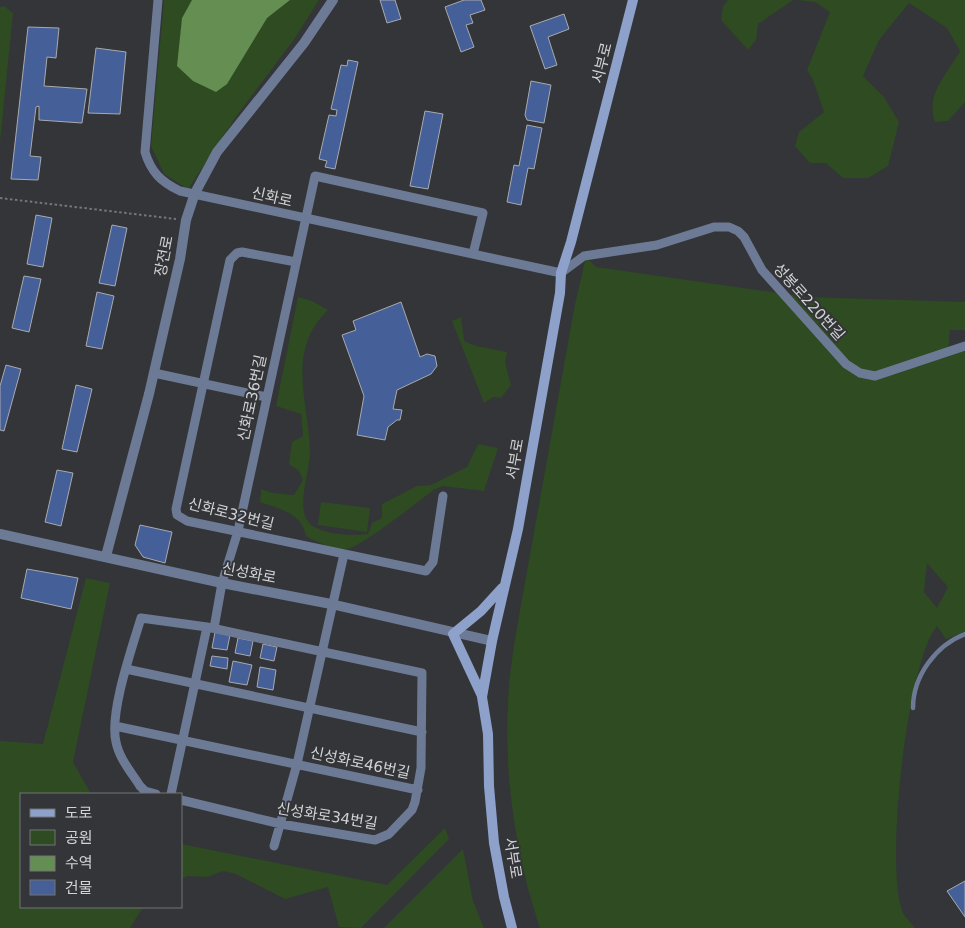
<svg xmlns="http://www.w3.org/2000/svg" width="965" height="928" font-family="'DejaVu Sans','Noto Sans KR',sans-serif">
<rect width="100%" height="100%" fill="#333538"/>
<path fill="#2e4b22" fill-rule="evenodd" d="M164,0H319L295,38L238,114L188,189L164,174L151,146Z
M728,0H793L758,24L756,40L748,50L721,20L723,6Z
M796,0H965V102L948,121L935,122C925,95 947,74 960,51L947,28L909,3L879,40L863,76L884,97L899,122L888,166L868,178H843L826,163H810L795,146L799,132L824,112L813,80L807,70L830,12L815,2Z
M4,6L13,13L0,142V7Z
M586,257L596,267L807,297L965,302V330H950L948,352L965,347V632L946,639L937,626C907,662 884,869 903,913C906,918 911,923 915,928H540C516,858 504,777 508,703C509,673 514,645 519,616L575,304ZM927,563L948,587L937,608L924,592Z
M298,297L312,301L328,310C285,351 309,402 310,452C310,470 297,504 307,520C316,535 353,536 368,534L372,523L382,518V504L417,486L431,485L467,467L478,444L498,448L484,491L443,486L435,489C420,500 359,549 346,549C334,550 316,542 306,536C302,513 279,509 260,502L261,489L273,493L294,495L303,480L299,471L289,464L292,442L303,436L301,414L276,406Z
M461,317L464,341L476,346L507,352L505,362L511,385L501,398L493,397L484,403L452,321Z
M321,502L370,508L367,532L318,525Z
M86,578L110,583L73,762L91,794H21V907H143L130,928H0V741L43,744Z
M445,828L449,839L361,928L339,927L328,887L285,899L236,874L223,871L207,877L188,876L181,879V844L387,885Z
M463,849L473,901L484,928H384Z"/>
<path fill="#648e52" d="M192,0H290L267,18L227,84L216,92L193,81L177,66L182,18Z"/>
<path fill="#455f98" stroke="#a9aaae" d="M380,0H395L401,19L387,23Z
M464,0H481L485,10L470,15L473,23L466,25L474,47L461,52L445,7Z
M564,14L569,29L548,37L557,65L545,69L530,26Z
M28,27L59,28L56,58L47,57L44,86L87,89L82,123L39,120V106L36,107L30,156L41,157L38,180L11,179Z
M96,48L126,52L120,114L88,113Z
M348,60L358,62L335,169L325,167L327,161L319,159L329,115L336,116L337,110L331,109L341,65L347,66Z
M531,81L551,85L544,123L527,120L525,115Z
M425,111L443,114L428,189L410,186Z
M527,125L542,128L534,169L528,168L521,205L507,202L514,165L519,166Z
M36,215L52,218L43,267L27,264Z
M112,225L127,228L115,286L99,283Z
M24,276L41,279L29,332L12,328Z
M97,292L114,296L102,349L86,346Z
M401,302L420,357L427,354L435,356L437,366L431,374L397,390L393,409L402,410L400,420H397L388,427L385,440L357,435L364,396L342,335L356,330L353,321Z
M6,365L21,369L4,431L0,430V386Z
M76,385L92,389L77,452L62,449Z
M57,470L73,473L61,526L45,522Z
M140,525L172,532L165,563L143,557L135,545Z
M27,569L78,578L71,609L21,598Z
M215,632L230,635L227,650L212,648Z
M238,638L253,641L250,656L235,653Z
M263,644L277,647L274,661L260,658Z
M212,656L228,658L227,669L210,666Z
M233,661L252,665L247,685L229,682Z
M260,667L276,670L273,690L257,687Z
M965,881V917L947,891Z"/>
<g fill="none" stroke-linecap="round" stroke-linejoin="round">
<path stroke="#757679" stroke-width="2" stroke-dasharray="2.5 2.5" stroke-linecap="butt" d="M0,198L176,219"/>
<path stroke="#6d7a95" stroke-width="4.5" d="M913,708C913,676 936,645 965,634"/>
<path stroke="#6d7a95" stroke-width="9" d="M158,0L145,152C151,172 161,182 180,191L561,273L584,256L657,245L714,227H729L738,231L744,237L762,270L846,364L860,373L875,376L965,346
M296,262L242,252L237,253L230,260L176,509L177,515L187,521L426,571L433,562L443,496
M154,373L266,397
M214,628L222,583L238,531L315,176L483,213L473,254
M126,669L422,732
M115,726L418,790
M156,794L145,791L140,786C131,772 119,758 116,742C109,713 132,648 141,618L207,627L422,673L421,768L415,802L412,810L389,834L375,840L281,824L181,800
M171,794L207,627
M274,846L297,764L344,554"/>
<path stroke="#6d7a95" stroke-width="10" d="M0,534L222,583L331,604L492,641
M106,556L149,394L180,259L186,220L195,193L217,152L304,43L333,0"/>
<path stroke="#8da1cb" stroke-width="10" d="M482,696L453,634L481,611L502,588
M512,928L504,897L494,843L489,786L488,734L482,697L492,641L518,529L560,293L561,273L571,242L633,0"/>
</g>
<g text-anchor="middle" dominant-baseline="central" stroke-width="4" stroke-linejoin="round" paint-order="stroke">
<g font-size="15" fill="#d2d3d5" stroke="#333538">
<text transform="translate(602 63) rotate(-76)">서부로</text>
<text transform="translate(272 197) rotate(13)">신화로</text>
<text transform="translate(164 256) rotate(-79)">장전로</text>
<text transform="translate(809 302) rotate(48)">성봉로220번길</text>
<text transform="translate(252 398) rotate(-78)">신화로36번길</text>
<text transform="translate(515 459) rotate(-80)">서부로</text>
<text transform="translate(231 514) rotate(14)">신화로32번길</text>
<text transform="translate(249 573) rotate(11)">신성화로</text>
<text transform="translate(360 763) rotate(12)">신성화로46번길</text>
<text transform="translate(327 816) rotate(9)">신성화로34번길</text>
<text transform="translate(513 858) rotate(81)">서부로</text>
</g>
</g>
<rect x="20" y="793" width="162" height="115" fill="#333538" stroke="#737477"/>
<rect x="30" y="809" width="25" height="8" fill="#8da1cb" stroke="#737477"/>
<text x="65" y="818" font-size="15" fill="#d2d3d5">도로</text>
<rect x="30" y="830" width="25" height="15" fill="#2e4b22" stroke="#737477"/>
<text x="65" y="843" font-size="15" fill="#d2d3d5">공원</text>
<rect x="30" y="856" width="25" height="15" fill="#648e52" stroke="#737477"/>
<text x="65" y="868" font-size="15" fill="#d2d3d5">수역</text>
<rect x="30" y="880" width="25" height="15" fill="#455f98" stroke="#737477"/>
<text x="65" y="893" font-size="15" fill="#d2d3d5">건물</text>
</svg>
